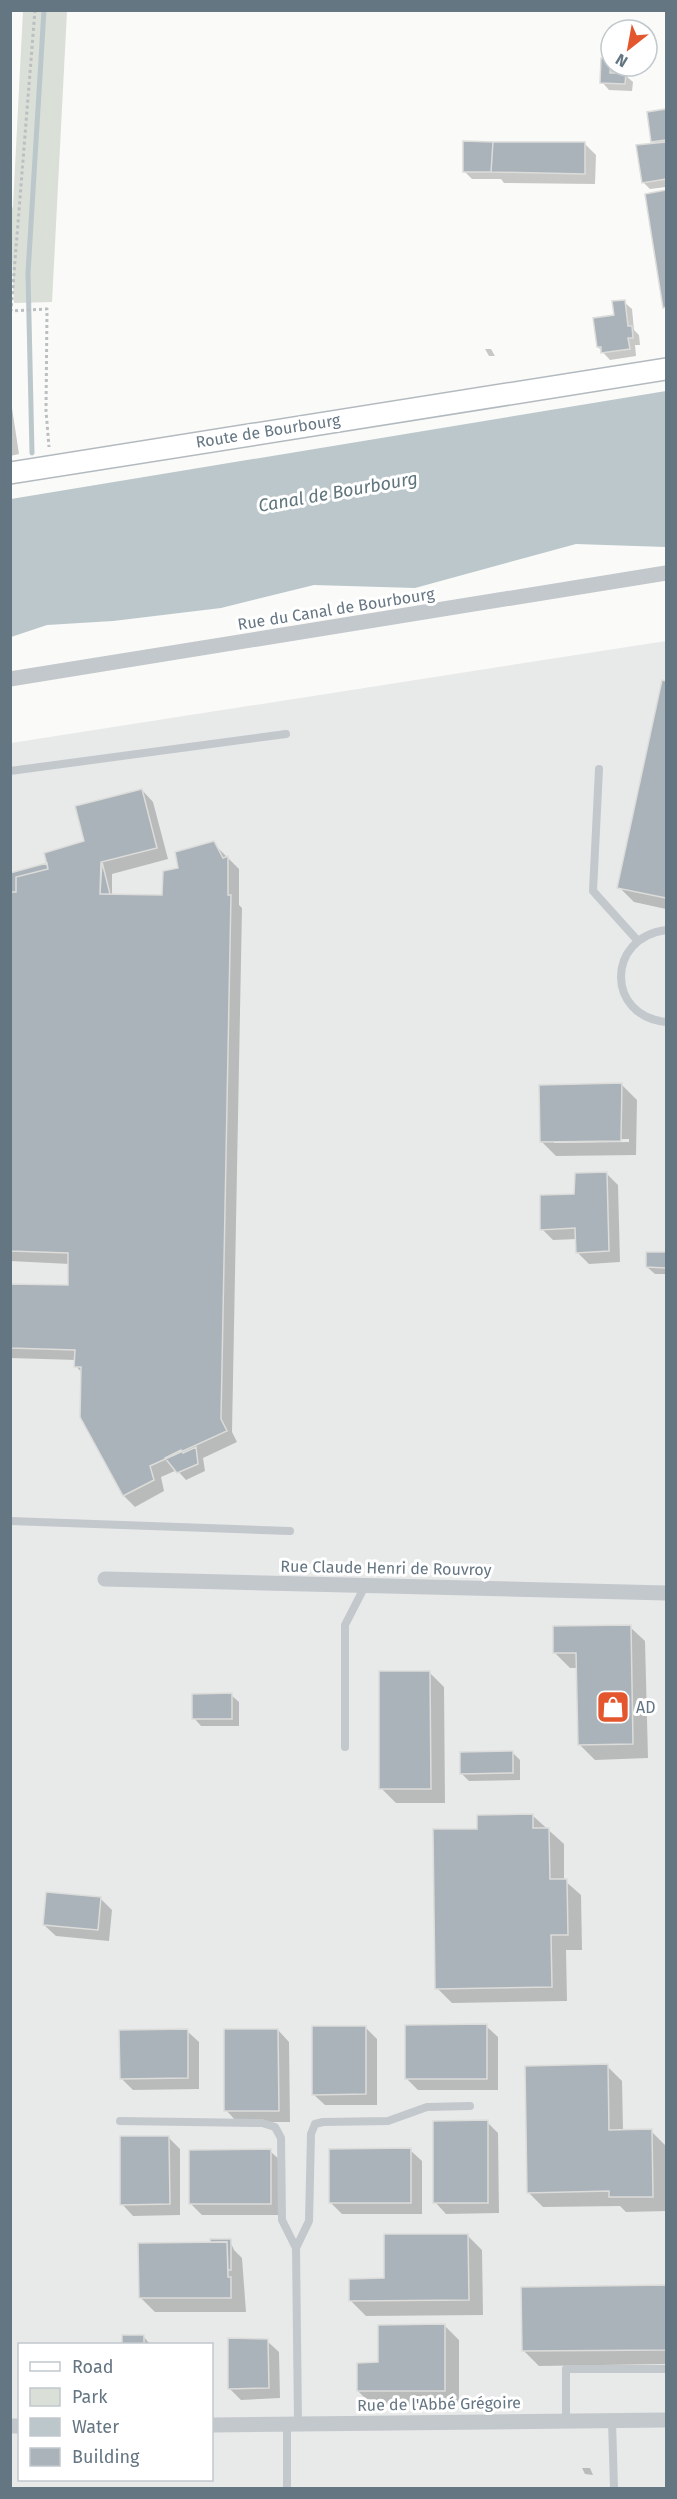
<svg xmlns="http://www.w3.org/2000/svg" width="677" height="2499" font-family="'Fira Sans',sans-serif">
<rect width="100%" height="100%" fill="#fafaf8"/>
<path fill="#e8e9e9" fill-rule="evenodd" d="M666,641V2488H11V743ZM20,2344H212V2480H20Z"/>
<path fill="#dadfd7" d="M23,11H67L52,302L14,303L10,213L13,206Z"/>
<path fill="#bbc7cb" d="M666,391V547L576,544L415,588L314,585L221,608L113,621L47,625L11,637V499Z"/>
<path fill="#0003" fill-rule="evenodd" d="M610,60L611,66L618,68V75H625L633,82L632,91L609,90L602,82Z
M666,111V187L650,189L643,182L655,144L652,141L649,113Z
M584,143L596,155L595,184L504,183L501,179H472L464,171Z
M666,192V309L647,195Z
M624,302L632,309L634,330L639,335L640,345H635L636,356L610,360L598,347Z
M485,349H491L495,356H489Z
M10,395L19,454L10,456Z
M663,682L666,683V909L634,902L619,887Z
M142,790L153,802L168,859L112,874V895L164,896L180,869L213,843L239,869V905L242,908L232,1432L237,1442L203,1458L205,1471L186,1480L177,1470L161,1477L164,1491L135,1507L124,1496L82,1417V1373L76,1366V1360L10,1358V1286L69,1287L70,1264L10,1261V874L46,864L86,843Z
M622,1085L637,1100L636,1155L556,1156L541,1141ZM629,1139V1142L554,1143V1140Z
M606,1173L618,1185L620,1262L589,1264L578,1253L577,1239L553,1240L542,1229L576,1196Z
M648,1253L666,1254V1274H655L647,1267Z
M630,1627L645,1641L648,1758L595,1760L580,1745L578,1668H570L555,1653Z
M429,1672L444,1687L445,1803H396L381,1788Z
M231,1695L239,1702V1726H201L194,1718Z
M512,1752L520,1760V1780L469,1781L462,1774Z
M532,1815L564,1844V1880L581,1895L582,1950H566L567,2001L452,2003L437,1988L478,1830Z
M100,1898L112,1910L109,1941L56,1936L44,1925Z
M486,2026L498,2037V2090H418L407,2079Z
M366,2028L377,2039V2105H325L313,2094Z
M278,2030L289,2042L290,2122H237L226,2110Z
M187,2031L199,2042V2089L133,2090L121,2078Z
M607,2066L622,2081L623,2131H651L666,2146V2211L626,2212L620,2206L543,2207L528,2192Z
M487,2122L498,2133L499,2213L446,2214L435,2202Z
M169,2138L180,2149V2215L133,2216L122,2204Z
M410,2150L422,2161V2214H342L331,2203Z
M270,2151L282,2162V2215H202L191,2204Z
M467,2235L482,2250L483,2315L366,2316L351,2301Z
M230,2241L234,2250L242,2258L246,2312H155L140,2297L227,2243L229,2246Z
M665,2287L666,2364L539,2366L524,2351Z
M444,2325L459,2340V2405L373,2406L358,2391L379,2364Z
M143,2336L150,2344H123V2337Z
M267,2341L279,2352L280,2398L241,2400L229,2388Z
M582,2468H590L593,2475L585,2474Z"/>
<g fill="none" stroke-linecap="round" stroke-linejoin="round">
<path stroke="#bbc7cb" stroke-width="5" d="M32,453L28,273L44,10"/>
</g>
<path fill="#aab3b9" stroke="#dcdcda" stroke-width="1.5" d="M601,58L611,59L610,73H626L625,84L600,83Z
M666,109V140L651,142L647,112Z
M463,141L493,142L491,172H463Z
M493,142H585V174L491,172Z
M666,142V179L642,183L636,145Z
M666,190V307L663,308L645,194Z
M625,300L628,326H632L633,338H628L630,349L601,353V347H597L593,318L614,315L612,301Z
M662,680L666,681V898L617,888Z
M142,789L157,848L101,862L100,894L162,895L163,871L178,868L175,852L214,841L223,858L228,856V895H231L221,1419L227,1431L150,1466L154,1480L123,1496L80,1417L81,1367H74L75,1350L10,1348V1284L68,1285V1253L10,1251V892H16V877L48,869L44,853L84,841L75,806Z
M102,862L110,894H100Z
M47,863L48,869L16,877V892H10V873Z
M622,1083L621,1141L540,1142L539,1085Z
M607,1172L609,1251L576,1253L575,1228L540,1230V1195L574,1194L575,1173Z
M646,1252H666V1268L646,1267Z
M196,1447L198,1464L177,1473L165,1458L181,1450L183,1453Z
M631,1625L633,1744L578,1745L576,1653H553V1626Z
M379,1671H430L431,1789H379Z
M232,1693V1719H192V1694Z
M513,1751V1773L460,1774V1752Z
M533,1814V1828H549L550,1879H567L568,1935H551L552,1987L435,1989L433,1829H477V1815Z
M46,1892L101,1897L98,1930L43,1925Z
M487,2024V2079H405V2025Z
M312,2026H366V2094L312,2095Z
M188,2029V2078L120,2079L119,2030Z
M224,2029H278L279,2111H224Z
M608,2064L609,2130L652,2129L653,2197H609V2191L527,2193L525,2066Z
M488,2120V2203H433V2121Z
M120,2136H169L170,2204L120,2205Z
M411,2148V2203H329V2149Z
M271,2149V2204H189V2150Z
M384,2234H468L469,2300L349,2301V2279L384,2278Z
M210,2239H231V2270H228L227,2242H210Z
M227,2242L228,2277H231V2298H139L138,2243Z
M666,2285V2350L522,2351L521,2287Z
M445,2324V2391H357V2363L378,2362V2325Z
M122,2335H144V2344H122Z
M228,2338L268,2339L269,2388L228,2389Z"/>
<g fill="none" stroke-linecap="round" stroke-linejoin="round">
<g stroke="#b3babf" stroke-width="24">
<path id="secondary" d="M10,473L666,369"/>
</g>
<path stroke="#bbbfc2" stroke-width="3" stroke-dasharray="3 3" stroke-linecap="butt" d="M35,10L11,311L47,309L46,411L49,447"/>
<path stroke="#c3c8cc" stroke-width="8" d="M599,769L593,891L638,941
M10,771L286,734
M666,930C606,938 606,1016 666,1022
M10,1521L290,1531
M345,1747V1625L365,1586
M120,2121L262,2123L275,2127L281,2138L282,2220L296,2248L309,2221L311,2134L315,2124L323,2122L388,2121L427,2107L470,2106
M296,2248L298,2424
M566,2421V2369H666
M612,2421L614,2488
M287,2424V2488"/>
<path stroke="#c3c8cc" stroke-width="15" d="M10,679L666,573
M105,1579L666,1593
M212,2425L666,2420
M10,2426H20"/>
<use href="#secondary" stroke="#fff" stroke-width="21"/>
</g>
<defs>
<g id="shop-square" transform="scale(1.725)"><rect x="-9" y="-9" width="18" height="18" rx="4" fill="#e4572e" stroke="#fff"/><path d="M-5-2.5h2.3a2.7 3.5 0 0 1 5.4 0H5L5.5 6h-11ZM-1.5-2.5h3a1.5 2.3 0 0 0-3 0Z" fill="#fff"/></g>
</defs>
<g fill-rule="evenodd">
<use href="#shop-square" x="613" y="1707"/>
</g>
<g text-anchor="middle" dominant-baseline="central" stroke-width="6" stroke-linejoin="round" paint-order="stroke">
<g font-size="16" fill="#657683" stroke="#fff">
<text transform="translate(268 431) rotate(-9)">Route de Bourbourg</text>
<text transform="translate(336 609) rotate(-9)">Rue du Canal de Bourbourg</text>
<text transform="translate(386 1568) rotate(1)">Rue Claude Henri de Rouvroy</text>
<text transform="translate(439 2404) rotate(-1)">Rue de l'Abbé Grégoire</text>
</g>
<g font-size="16" fill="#657683" stroke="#fff" text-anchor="start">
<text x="636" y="1707">AD</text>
</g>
<g font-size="18" font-style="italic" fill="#60757c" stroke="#fff">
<text transform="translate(338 492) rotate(-10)">Canal de Bourbourg</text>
</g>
</g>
<rect width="677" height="2499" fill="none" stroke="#657683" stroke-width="24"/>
<rect x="18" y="2343" width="195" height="138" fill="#ffffff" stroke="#c1c8cd" stroke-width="1.5"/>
<rect x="30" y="2362" width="30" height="9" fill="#ffffff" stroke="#c1c8cd" stroke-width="1.5"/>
<text x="72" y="2373" font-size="18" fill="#657683">Road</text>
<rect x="30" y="2388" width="30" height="18" fill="#dadfd7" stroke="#c1c8cd" stroke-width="1.5"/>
<text x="72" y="2403" font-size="18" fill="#657683">Park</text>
<rect x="30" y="2418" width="30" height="18" fill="#bbc7cb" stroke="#c1c8cd" stroke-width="1.5"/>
<text x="72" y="2433" font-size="18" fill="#657683">Water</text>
<rect x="30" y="2448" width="30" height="18" fill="#aab3b9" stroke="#c1c8cd" stroke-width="1.5"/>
<text x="72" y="2463" font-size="18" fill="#657683">Building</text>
<g transform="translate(629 48) rotate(211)"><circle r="28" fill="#ffffff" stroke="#c1c8cd" stroke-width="1.5"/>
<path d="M0-4.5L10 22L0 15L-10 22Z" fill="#e4572e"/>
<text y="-9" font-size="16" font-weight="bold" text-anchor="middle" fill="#657683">N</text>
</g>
</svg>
